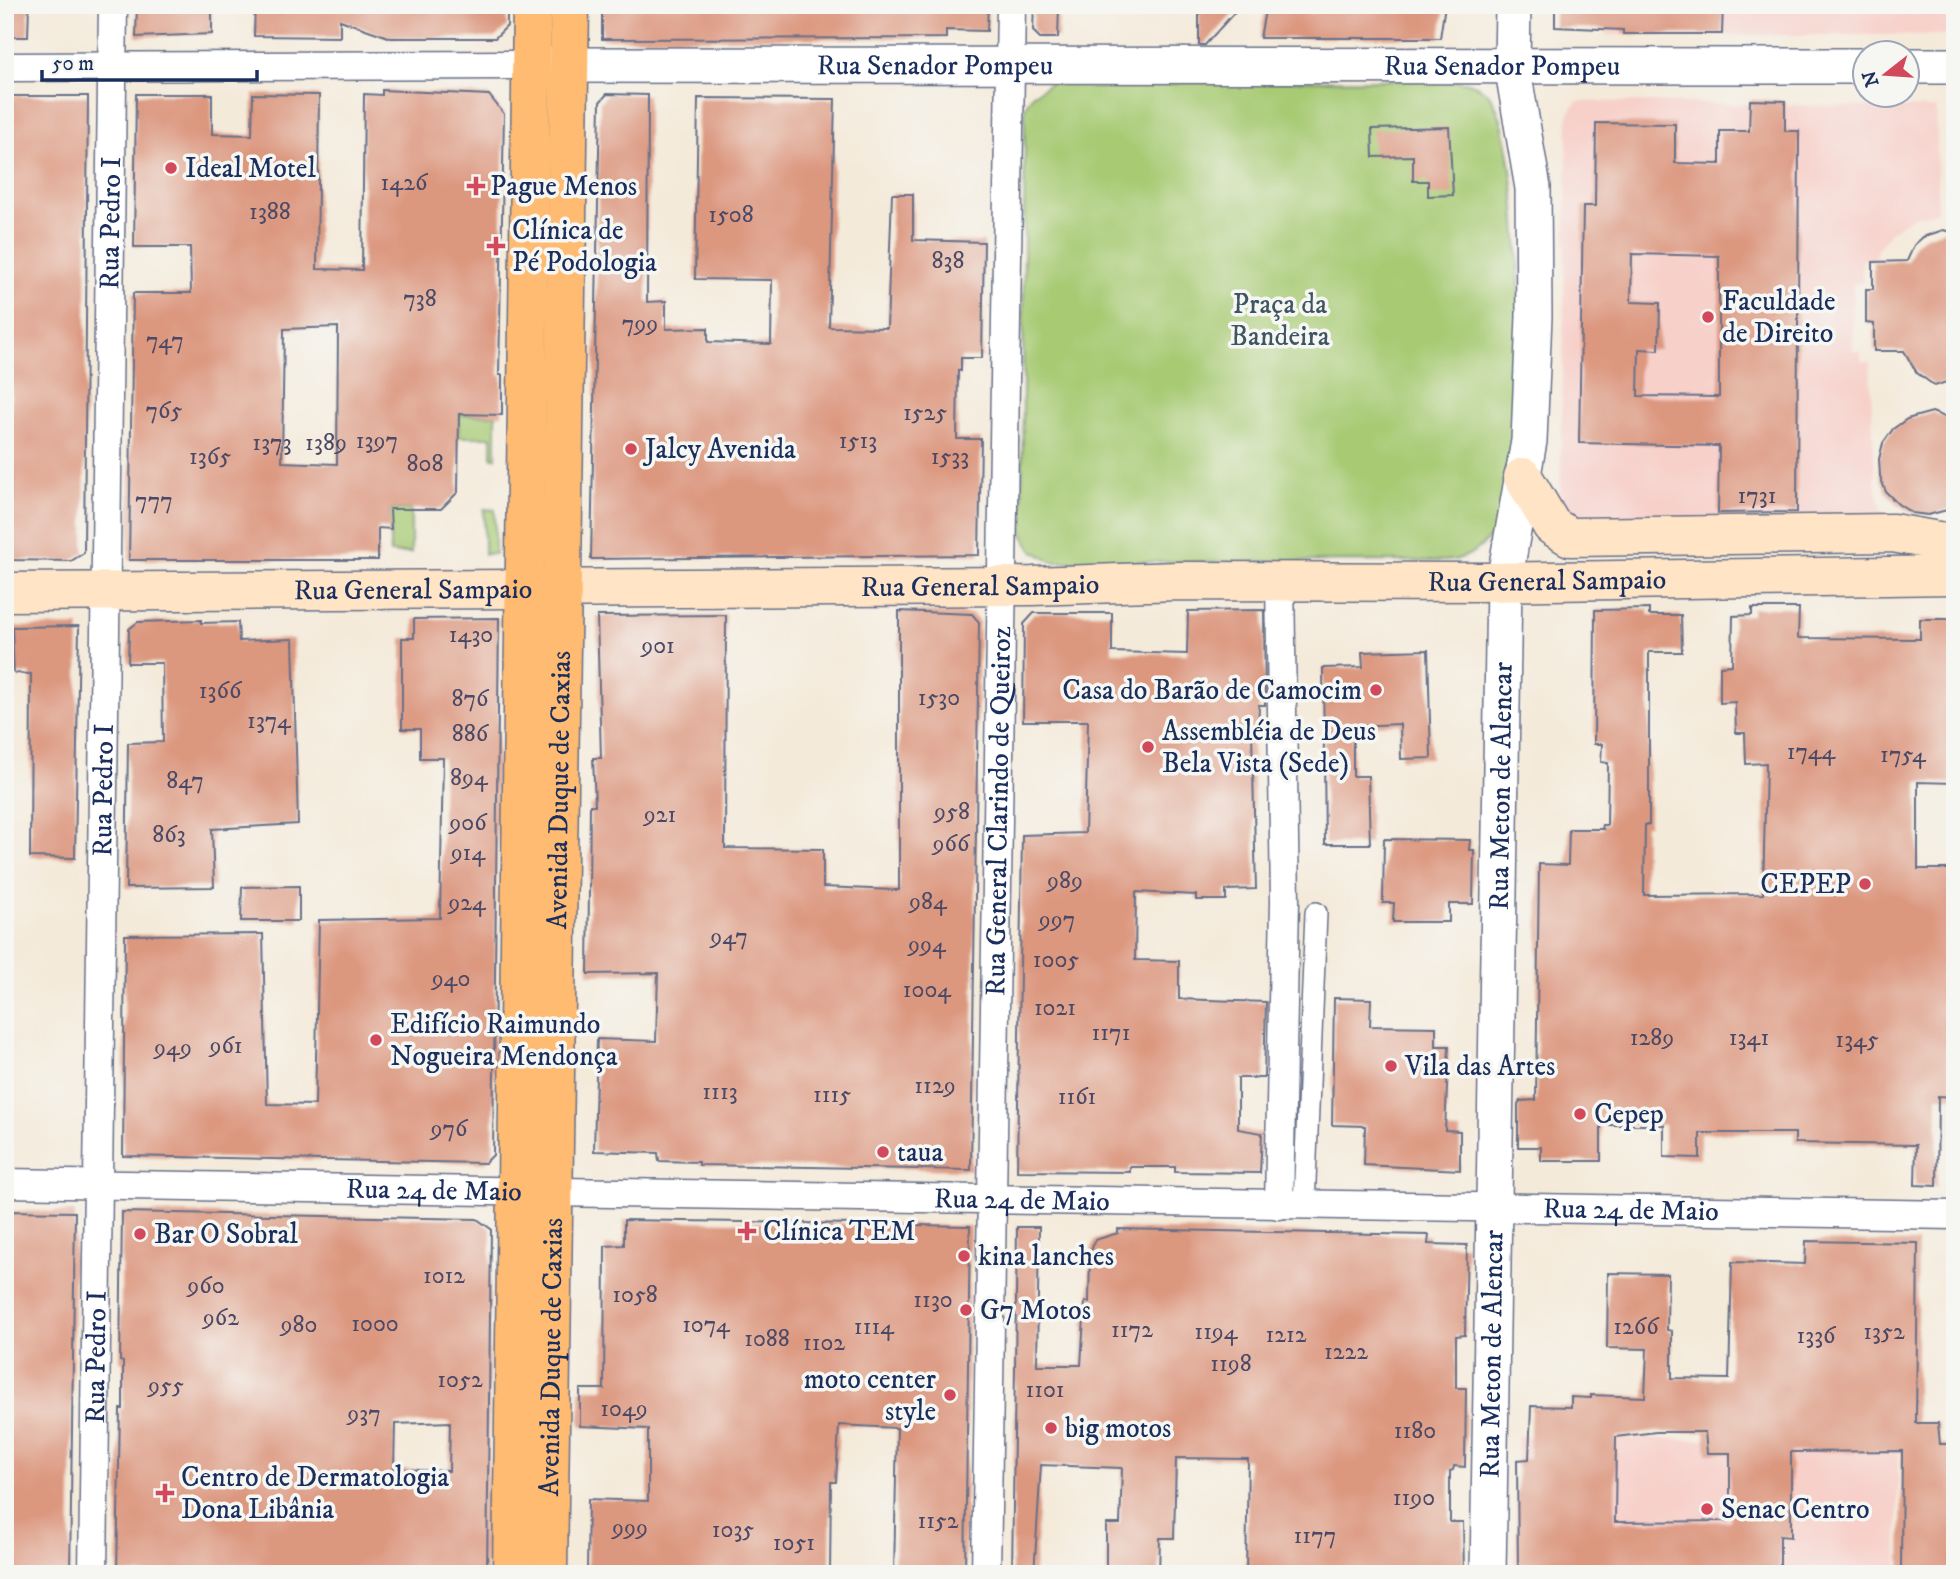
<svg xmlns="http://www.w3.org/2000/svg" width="1960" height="1579" font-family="'IM FELL DW Pica',serif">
<rect width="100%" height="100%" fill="#f6f6f2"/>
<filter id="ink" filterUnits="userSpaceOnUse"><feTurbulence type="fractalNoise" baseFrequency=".0143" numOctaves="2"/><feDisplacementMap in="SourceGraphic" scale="14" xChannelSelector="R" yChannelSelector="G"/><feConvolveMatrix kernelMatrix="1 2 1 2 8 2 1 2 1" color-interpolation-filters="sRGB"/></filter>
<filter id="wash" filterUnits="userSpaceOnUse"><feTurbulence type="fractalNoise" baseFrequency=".00686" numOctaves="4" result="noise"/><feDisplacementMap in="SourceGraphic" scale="28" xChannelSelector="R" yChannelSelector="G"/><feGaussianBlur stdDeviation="1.57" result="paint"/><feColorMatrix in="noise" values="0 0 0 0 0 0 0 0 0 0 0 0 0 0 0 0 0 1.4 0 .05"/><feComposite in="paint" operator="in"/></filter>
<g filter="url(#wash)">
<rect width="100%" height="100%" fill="#f4eada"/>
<path fill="#f7d0ca" d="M1607,5H1955V35H1606Z
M1577,101L1937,108V211L1913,216L1890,232L1877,250L1875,260H1862V283L1853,284V351H1861V361L1870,362L1875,482L1882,511L1890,520L1572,516L1560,503L1568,114Z
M1518,1436L1898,1444V1574H1514Z"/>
<path fill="#a7ca73" stroke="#617c68" stroke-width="2" d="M1401,80C1427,81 1469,74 1488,94C1522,130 1521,337 1518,392C1516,420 1510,449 1506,476C1505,490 1505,506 1500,518C1492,542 1470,560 1445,561L1053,562L1032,550L1022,533L1025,107L1032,95L1051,83Z
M459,415H496V458H492V437H459Z
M390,509H411V553H390Z
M484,509L495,510V554H484Z"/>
<g id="blocks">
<path fill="#dc977f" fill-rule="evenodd" d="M5,5H29L28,37H5Z
M137,5H212V34L136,37Z
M255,5H507V26L495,38H391L340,20V37L254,36Z
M602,5H988L987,31L946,30V38L602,39Z
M1034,5H1059L1058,38H1040L1033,31Z
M1199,5H1241L1205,45H1199Z
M1266,5H1445L1440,38H1260Z
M1555,5H1723L1722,34H1623V30L1555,27Z
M382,90L489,95L504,114L499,375H502V415L459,414L458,492L441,509H390L391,529L378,528V560H129L133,293H191L190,247H134L136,94H212V134L252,135L253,94L319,95L317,269L362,270L364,94L382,95ZM338,327L337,464L282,462L284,329Z
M607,94L648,95L647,302L666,301V329L708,328V342L771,344L772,280L695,279L698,98L835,99L829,327L887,328L892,194H913V240L984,242L982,358H961V371L958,370L957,439H981L979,555L591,559L600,102Z
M5,96H88L84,553L71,561L10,560L11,377H5Z
M1750,100L1785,101V131H1799L1797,512L1718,513L1719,446L1579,443L1583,206H1595L1596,123L1675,124V163L1720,164V131H1749ZM1632,254L1719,256V397L1638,396L1639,349L1659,350L1660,303L1631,302Z
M1449,127L1453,195L1428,196V181H1413V156L1373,157L1372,129Z
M1943,230L1955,233V379L1935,386L1917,373L1904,351H1874V324L1866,323V289H1873V262L1907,261L1914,245L1923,237Z
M1932,412L1955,421V508L1928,515L1912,513L1898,504L1886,492L1880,476L1879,459L1883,443L1893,429L1907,419Z
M1752,608H1799L1798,638L1920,639V619H1955V783L1918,782V869H1955V1097L1938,1096L1937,1186L1915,1185L1916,1145L1795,1143V1133H1700V1158L1664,1157V1125H1601V1161H1541V1147H1518V1104L1520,1101L1536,1100L1539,864L1568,865L1569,829H1603L1602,825H1607L1608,763L1601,762L1602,744H1594L1595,610L1649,609V615H1681L1682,652H1649V825H1645L1644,895L1763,894L1766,763L1746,764L1745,733H1736L1735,702L1720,703V666L1732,665L1733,616L1752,615Z
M1264,610L1265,705H1259L1258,732H1252L1256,889L1226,890V900H1196V895L1136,892L1135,960L1179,961V999L1266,1002L1264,1078H1238V1129L1262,1133L1260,1173L1175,1172V1167H1130V1172L1017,1171L1022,835L1085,833L1088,721H1023L1024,624L1034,613H1112V652L1187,654L1188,611Z
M899,611L972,614L979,622L971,1170L699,1165V1162L659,1161L658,1153L594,1151L597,1039L656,1041L658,973L588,974L590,805H595L593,758H601L597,616L726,615L725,848L823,849V887L895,890H899Z
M499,618L493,1155L485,1163L123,1156L125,935L263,934L267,1104L315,1105L319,920L440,918L443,758H420V729H402V638H414V619Z
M201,620V623L238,622L239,641L293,639L298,824L212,829L214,887L126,888L128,743L163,742L162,663H128L129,629L138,622Z
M79,626L75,858L30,857L31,674L14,673L12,627Z
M1428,650L1431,758L1401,759L1400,724L1353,726V776H1368L1370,844H1325L1323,668L1363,667L1362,652Z
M1384,839L1470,840L1469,850H1474L1473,904H1449V922H1393L1394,903H1383Z
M299,886V921H241L242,887Z
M1334,998L1371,999L1370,1026L1436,1027V1046H1449L1445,1130L1460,1131V1170L1364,1165L1365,1126L1332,1125Z
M5,1211L75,1212L70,1574H5Z
M122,1212L477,1219L491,1229L487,1574H117L120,1409H123V1362L120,1361ZM450,1422L449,1471L394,1469L395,1424Z
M624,1220L970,1226L965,1574H894L897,1428L839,1425L836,1482H831L830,1574H587L588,1499L648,1501V1429L580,1426V1389H604L605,1246L624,1245Z
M1017,1227H1039L1037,1365H1081L1085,1302H1089L1090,1254L1095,1240L1118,1233V1229L1429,1235L1428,1244L1467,1245L1465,1335L1456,1336V1388H1466L1465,1467L1454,1466L1453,1470L1450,1471V1522H1463L1464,1573L1246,1574L1248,1459L1176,1458L1174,1538H1160L1159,1574H1106V1524H1120L1122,1468L1041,1465L1034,1574H1012Z
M1806,1241L1918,1243L1916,1423H1938L1940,1444H1955V1574H1910V1569H1901L1902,1451L1791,1452V1537L1780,1536V1574H1518L1517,1460L1529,1459L1531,1406L1571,1407V1397L1591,1398V1395L1645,1397L1647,1349L1607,1348L1608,1273L1668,1274L1667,1330L1672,1331V1378L1729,1379L1732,1262L1805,1264ZM1656,1432H1705L1707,1453H1730V1521L1615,1522L1616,1437Z"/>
</g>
</g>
<g filter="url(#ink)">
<use href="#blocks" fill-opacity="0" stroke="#677089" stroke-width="2"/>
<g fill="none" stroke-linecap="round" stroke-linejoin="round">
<g stroke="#677089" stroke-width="24">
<path id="pedestrian" d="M1304,1206L1316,913"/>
</g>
<g stroke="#677089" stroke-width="31">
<g id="minor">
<path d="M5,67L531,65"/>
<path id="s1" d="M5,1183L1955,1215"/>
<path d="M1279,1205L1285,901L1280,581"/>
<path id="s2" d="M93,1574L113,5"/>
<path id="s3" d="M986,1574L1011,5"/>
</g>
</g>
<g stroke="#677089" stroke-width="38">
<g id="tertiary">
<path id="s4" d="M541,65L1866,66"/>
<path d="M1908,66H1955"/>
<path id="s5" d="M1488,1574L1504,582L1529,441L1534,316L1533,188L1512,65L1513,5"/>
</g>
</g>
<g stroke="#677089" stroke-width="41">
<g id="secondary">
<path d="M1523,477L1552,526L1570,537L1893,533L1955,544"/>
<path id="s6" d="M5,592L1032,586L1178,581L1480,582L1955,575"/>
</g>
</g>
<g stroke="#677089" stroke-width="41">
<g id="primary">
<path d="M512,1574L532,5"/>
<path id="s7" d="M548,1574L570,5"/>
</g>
</g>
<use href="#pedestrian" stroke="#fff" stroke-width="21"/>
<use href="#minor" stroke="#fff" stroke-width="28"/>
<use href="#tertiary" stroke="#fff" stroke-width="35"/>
<use href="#secondary" stroke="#ffe4c6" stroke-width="38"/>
<use href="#primary" stroke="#febb71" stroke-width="38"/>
</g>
</g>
<g fill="#d1495b" stroke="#f6f6f2" stroke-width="2.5">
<circle cx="171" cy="168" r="7"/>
<path d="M472.5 175.5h7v7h7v7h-7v7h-7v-7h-7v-7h7z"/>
<path d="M492.5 235.5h7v7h7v7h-7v7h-7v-7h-7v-7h7z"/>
<circle cx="1708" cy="317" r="7"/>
<circle cx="631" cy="449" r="7"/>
<circle cx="1376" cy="690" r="7"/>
<circle cx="1148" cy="747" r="7"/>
<circle cx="1865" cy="884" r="7"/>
<circle cx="376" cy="1040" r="7"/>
<circle cx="1391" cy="1066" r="7"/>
<circle cx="1580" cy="1114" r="7"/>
<circle cx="883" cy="1152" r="7"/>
<path d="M743.5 1220.5h7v7h7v7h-7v7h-7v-7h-7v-7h7z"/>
<circle cx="140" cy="1234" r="7"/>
<circle cx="964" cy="1256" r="7"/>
<circle cx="966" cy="1310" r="7"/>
<circle cx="950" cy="1395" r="7"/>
<circle cx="1051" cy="1428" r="7"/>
<path d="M161.5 1482.5h7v7h7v7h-7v7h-7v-7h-7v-7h7z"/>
<circle cx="1707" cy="1509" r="7"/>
</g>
<g text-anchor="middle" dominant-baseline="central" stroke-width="7" stroke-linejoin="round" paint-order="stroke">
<g font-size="24" fill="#4b4966">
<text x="404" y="183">1426</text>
<text x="270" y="212">1388</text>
<text x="731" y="215">1508</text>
<text x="948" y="261">838</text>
<text x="420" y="299">738</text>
<text x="640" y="324">799</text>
<text x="165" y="341">747</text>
<text x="164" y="411">765</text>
<text x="925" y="413">1525</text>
<text x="377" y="441">1397</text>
<text x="858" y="441">1513</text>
<text x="272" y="443">1373</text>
<text x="326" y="443">1389</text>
<text x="210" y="457">1365</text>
<text x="950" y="457">1533</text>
<text x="425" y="464">808</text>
<text x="1757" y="496">1731</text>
<text x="154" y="501">777</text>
<text x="471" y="635">1430</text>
<text x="658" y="646">901</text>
<text x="220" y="691">1366</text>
<text x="939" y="698">1530</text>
<text x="470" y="699">876</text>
<text x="269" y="721">1374</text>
<text x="470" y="734">886</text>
<text x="1811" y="752">1744</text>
<text x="1903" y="755">1754</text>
<text x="469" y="778">894</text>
<text x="185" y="781">847</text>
<text x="952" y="812">958</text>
<text x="660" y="815">921</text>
<text x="468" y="823">906</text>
<text x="169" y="835">863</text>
<text x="951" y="844">966</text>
<text x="468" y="853">914</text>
<text x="1065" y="881">989</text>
<text x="928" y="902">984</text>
<text x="467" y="903">924</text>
<text x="1057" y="920">997</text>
<text x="729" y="937">947</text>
<text x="927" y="945">994</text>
<text x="1056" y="960">1005</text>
<text x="451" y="979">940</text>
<text x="927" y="990">1004</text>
<text x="1055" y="1008">1021</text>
<text x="1111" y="1033">1171</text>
<text x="1652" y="1038">1289</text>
<text x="1749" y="1038">1341</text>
<text x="1857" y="1040">1345</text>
<text x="226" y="1046">961</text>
<text x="173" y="1048">949</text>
<text x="935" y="1086">1129</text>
<text x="720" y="1092">1113</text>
<text x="832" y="1095">1115</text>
<text x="1077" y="1097">1161</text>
<text x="449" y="1129">976</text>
<text x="444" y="1276">1012</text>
<text x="206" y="1286">960</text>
<text x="635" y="1295">1058</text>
<text x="933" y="1300">1130</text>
<text x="221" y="1318">962</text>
<text x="375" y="1324">1000</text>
<text x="299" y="1325">980</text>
<text x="706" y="1325">1074</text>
<text x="874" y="1327">1114</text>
<text x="1636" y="1327">1266</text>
<text x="1132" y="1330">1172</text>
<text x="1216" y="1332">1194</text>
<text x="1884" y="1332">1352</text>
<text x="1286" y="1335">1212</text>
<text x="1816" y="1336">1336</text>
<text x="767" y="1339">1088</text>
<text x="824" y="1343">1102</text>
<text x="1346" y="1352">1222</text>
<text x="1231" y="1364">1198</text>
<text x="460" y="1380">1052</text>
<text x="166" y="1386">955</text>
<text x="1045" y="1390">1101</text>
<text x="624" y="1409">1049</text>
<text x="364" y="1414">937</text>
<text x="1415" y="1431">1180</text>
<text x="1414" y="1498">1190</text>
<text x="938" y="1521">1152</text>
<text x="630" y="1528">999</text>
<text x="733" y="1530">1035</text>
<text x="1315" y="1536">1177</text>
<text x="794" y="1543">1051</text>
</g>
<g font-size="28" fill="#1b2f5e" stroke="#f6f6f2">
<text stroke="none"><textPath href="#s4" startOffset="394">Rua Senador Pompeu</textPath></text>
<text stroke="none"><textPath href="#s4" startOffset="961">Rua Senador Pompeu</textPath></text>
<text stroke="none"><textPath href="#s2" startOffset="1351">Rua Pedro I</textPath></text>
<text stroke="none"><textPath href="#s6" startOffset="1542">Rua General Sampaio</textPath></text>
<text stroke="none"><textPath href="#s6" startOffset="975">Rua General Sampaio</textPath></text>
<text stroke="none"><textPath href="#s6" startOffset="408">Rua General Sampaio</textPath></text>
<text stroke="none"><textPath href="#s5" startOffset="788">Rua Meton de Alencar</textPath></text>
<text stroke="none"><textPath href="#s2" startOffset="784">Rua Pedro I</textPath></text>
<text stroke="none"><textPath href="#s7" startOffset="784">Avenida Duque de Caxias</textPath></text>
<text stroke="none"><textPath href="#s3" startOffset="763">Rua General Clarindo de Queiroz</textPath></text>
<text stroke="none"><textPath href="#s1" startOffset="429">Rua 24 de Maio</textPath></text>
<text stroke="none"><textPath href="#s1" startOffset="1017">Rua 24 de Maio</textPath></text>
<text stroke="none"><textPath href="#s1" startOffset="1626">Rua 24 de Maio</textPath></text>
<text stroke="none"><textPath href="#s5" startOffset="220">Rua Meton de Alencar</textPath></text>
<text stroke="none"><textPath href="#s2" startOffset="217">Rua Pedro I</textPath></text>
<text stroke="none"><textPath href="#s7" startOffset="217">Avenida Duque de Caxias</textPath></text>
</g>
<g font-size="28" fill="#1b2f5e" stroke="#f6f6f2" text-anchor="start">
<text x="185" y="168">Ideal Motel</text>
<text x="490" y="186">Pague Menos</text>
<text x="512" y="230">Clínica de<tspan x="512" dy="32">Pé Podologia</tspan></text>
<text x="1722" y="301">Faculdade<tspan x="1722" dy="32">de Direito</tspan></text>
<text x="645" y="449">Jalcy Avenida</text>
<text x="1362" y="690" text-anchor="end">Casa do Barão de Camocim</text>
<text x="1162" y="731">Assembléia de Deus<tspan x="1162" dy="32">Bela Vista (Sede)</tspan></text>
<text x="1851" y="884" text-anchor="end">CEPEP</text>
<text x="390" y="1024">Edifício Raimundo<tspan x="390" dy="32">Nogueira Mendonça</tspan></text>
<text x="1405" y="1066">Vila das Artes</text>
<text x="1594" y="1114">Cepep</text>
<text x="897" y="1152">taua</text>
<text x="763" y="1231">Clínica TEM</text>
<text x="154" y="1234">Bar O Sobral</text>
<text x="978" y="1256">kina lanches</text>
<text x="980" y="1310">G7 Motos</text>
<text x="936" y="1379" text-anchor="end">moto center<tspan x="936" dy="32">style</tspan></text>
<text x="1065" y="1428">big motos</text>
<text x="181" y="1477">Centro de Dermatologia<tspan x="181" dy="32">Dona Libânia</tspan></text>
<text x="1721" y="1509">Senac Centro</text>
</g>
<g font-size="28" fill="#3e5663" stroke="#f6f6f2">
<text x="1280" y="304">Praça da<tspan x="1280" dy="32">Bandeira</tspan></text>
</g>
</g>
<rect width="1960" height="1579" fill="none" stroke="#f6f6f2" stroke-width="28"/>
<g transform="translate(1886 74) rotate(253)"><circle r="33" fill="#f6f6f2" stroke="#9ea6b7" stroke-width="2"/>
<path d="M0-5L12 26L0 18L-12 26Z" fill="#d1495b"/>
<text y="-10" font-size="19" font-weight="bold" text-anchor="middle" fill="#1b2f5e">N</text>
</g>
<path d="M42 70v10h215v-10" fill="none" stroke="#1b2f5e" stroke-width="3.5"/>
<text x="52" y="70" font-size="21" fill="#1b2f5e" stroke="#f6f6f2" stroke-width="5" paint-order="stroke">50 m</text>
</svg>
